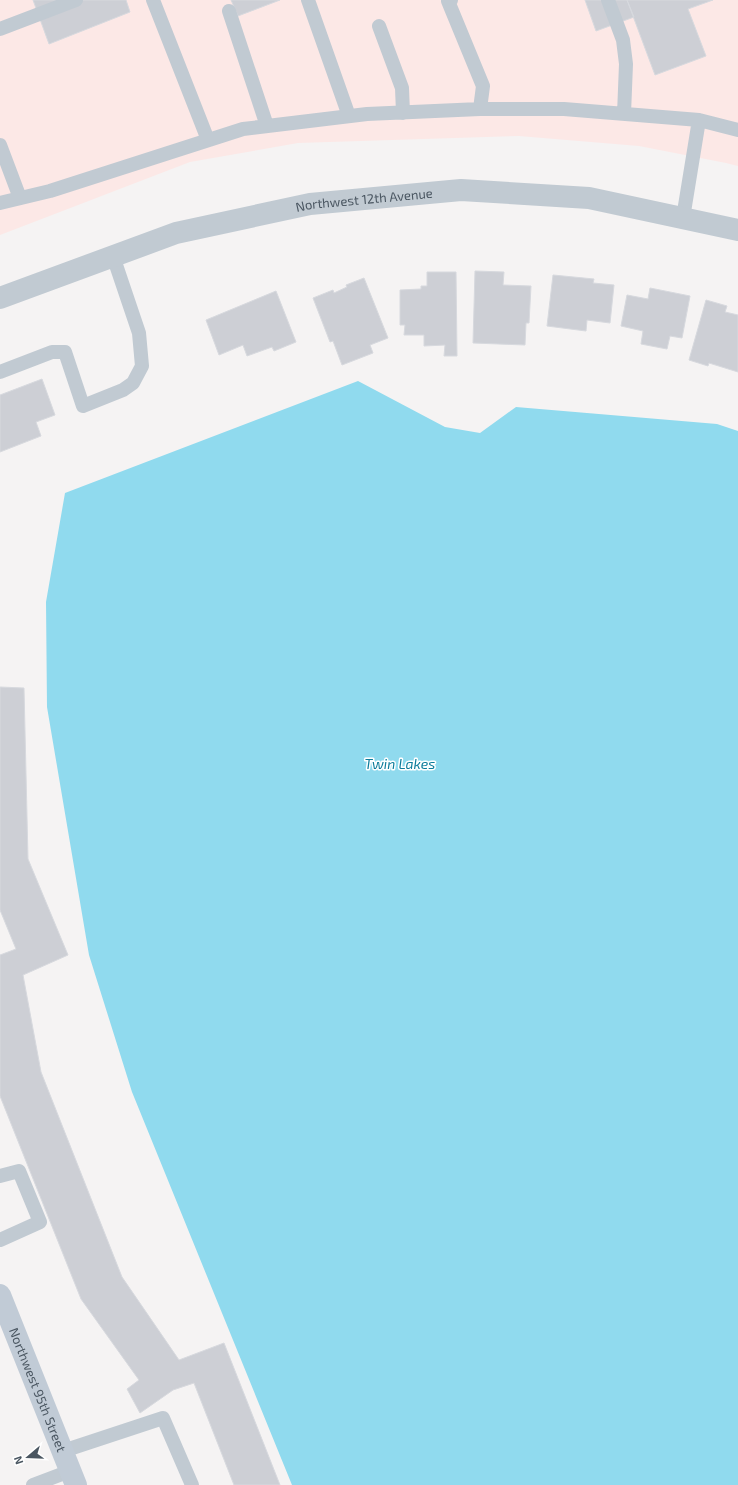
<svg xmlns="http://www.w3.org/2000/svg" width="738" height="1485" font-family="'Exo 2',sans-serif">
<rect width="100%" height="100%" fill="#f5f3f3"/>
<path fill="#fce8e6" d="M0,0H738V166L726,163L639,146L519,136L298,143L190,162L0,235Z"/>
<path fill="#90daee" d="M358,381L445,427L480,433L516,407L717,424L738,431V1485H292L132,1092L89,955L47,707L46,602L65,493Z"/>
<path fill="#cdcfd5" stroke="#d7d9de" d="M33,0H126L130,12L49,44Z
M231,0H280L238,16Z
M585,0H627L634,17L596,31Z
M627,0H713L688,9L706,56L655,75Z
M475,271L504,272L503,285L531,286L529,323H526L525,345L473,343Z
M427,272H456L457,356H444L445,345L424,346V335H404L405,325H400V290L421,289V286H427Z
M553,275L594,279L593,283L614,285L610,323L587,320L586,331L547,326Z
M364,278L388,338L370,345L373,353L342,365L333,341L330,342L313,298L333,290L334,293L347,287L346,285Z
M650,288L690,296L682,338L670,336L667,349L641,344L643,331L621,326L627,295L648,299Z
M276,291L296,342L274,351L272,347L247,356L243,345L219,355L206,320Z
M706,300L727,306L725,312L738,315V372L709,363L708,366L689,360Z
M42,379L55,415L36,422L41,436L0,452V395Z
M0,687L24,688L28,859L68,955L23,975L41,1072L122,1277L179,1360L224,1343L280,1485H234L194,1383L173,1390L140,1413L127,1389L139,1380L81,1299L0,1096V955L16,949L0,910Z"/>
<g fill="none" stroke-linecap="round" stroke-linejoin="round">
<path stroke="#c1cad2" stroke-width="14" d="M153,0L208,140
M308,0L349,116
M451,0L448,1L483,86L480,109
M608,0L623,40L626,64L624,114
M229,11L267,126
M379,26L402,88L403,113
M0,29L76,0
M0,145L20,198
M0,203L50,191L243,129L367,114L480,109H564L699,120L738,130
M683,218L699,120
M0,372L52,352H65L83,406L123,390L133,383L142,366L139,333L113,256
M0,1176L19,1171L40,1222L0,1240
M63,1451L163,1418L192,1485
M33,1485L70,1471"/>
<path stroke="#c1cad2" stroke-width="22" id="s1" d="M0,298L176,233L310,204L461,190L589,198L738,230"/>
<path stroke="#c1cbd6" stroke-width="22" id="s2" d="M0,1295L76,1485"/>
</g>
<g text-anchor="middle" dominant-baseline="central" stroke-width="3" stroke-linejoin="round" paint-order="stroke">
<g font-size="13" fill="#4a5661" stroke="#fff">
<text stroke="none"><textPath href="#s1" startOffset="379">Northwest 12th Avenue</textPath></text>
<text stroke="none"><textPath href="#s2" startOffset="102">Northwest 95th Street</textPath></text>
</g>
<g font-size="14" font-style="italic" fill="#0c7c9b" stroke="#fff">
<text x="400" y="763">Twin Lakes</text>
</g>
</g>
<g transform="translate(28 1457) rotate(251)" stroke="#ffffff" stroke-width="3" paint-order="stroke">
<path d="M0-3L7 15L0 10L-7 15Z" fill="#4a5661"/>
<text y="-6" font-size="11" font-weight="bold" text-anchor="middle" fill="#4a5661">N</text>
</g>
</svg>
